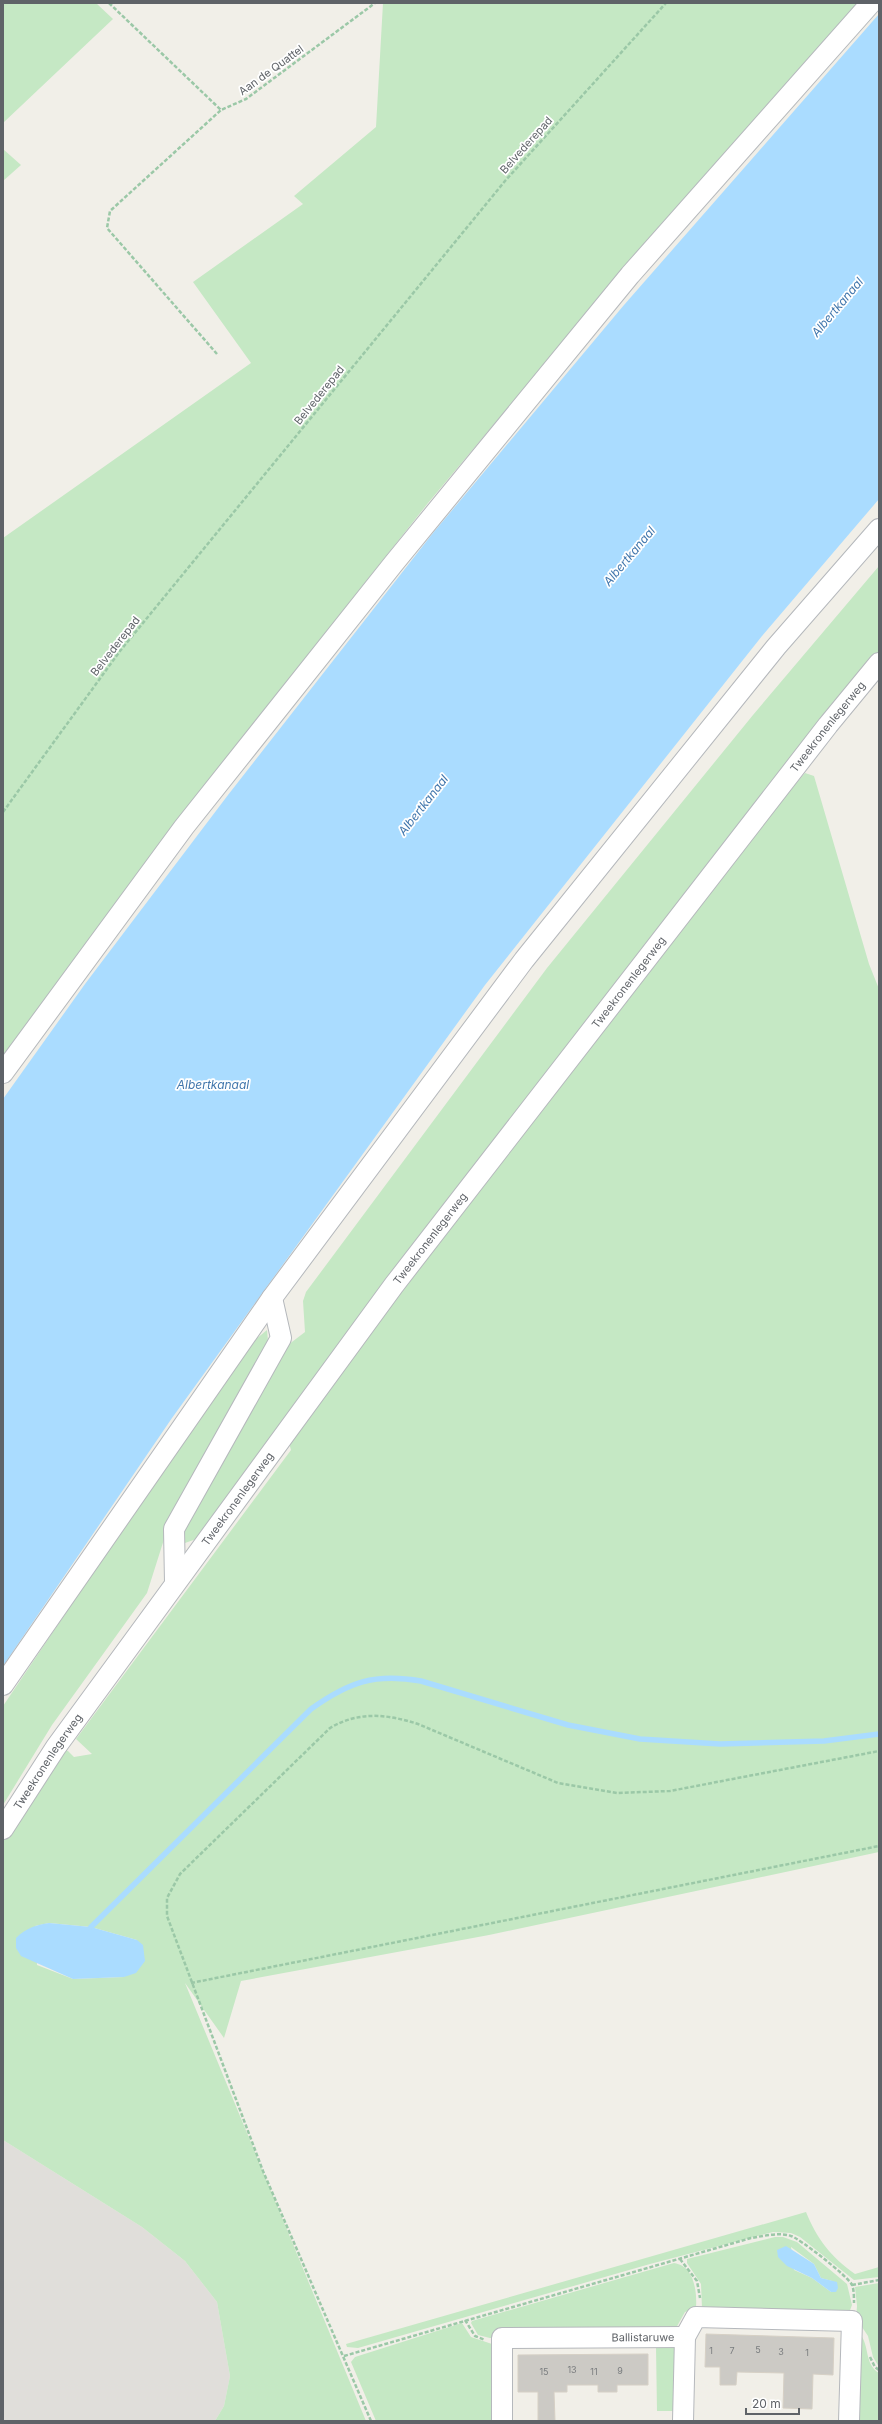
<svg xmlns="http://www.w3.org/2000/svg" width="882" height="2424" font-family="Inter,sans-serif">
<rect width="100%" height="100%" fill="#f1efe8"/>
<path fill="#e0deda" d="M3,2140L142,2227L185,2261L217,2302L230,2376L224,2406L215,2421H3Z"/>
<path fill="#c5e8c4" fill-rule="evenodd" d="M3,3H96L113,19L3,123Z
M383,3H862L697,187L662,223L428,503L299,666L3,1061V538L251,363L193,282L303,204L294,196L376,127Z
M3,149L21,165L3,181Z
M879,566V655L202,1537L185,1543L179,1537L288,1345L305,1332L303,1301L306,1292L547,968L753,715Z
M805,773L814,776L869,964L879,989V1852L489,1935L241,1981L224,2038L185,1983L366,2421H215L224,2406L230,2376L217,2302L185,2261L142,2227L3,2140V1837L56,1747L68,1751L74,1757L92,1754L76,1739L291,1450L289,1443L423,1257L758,827ZM49,1923L91,1927L137,1940L124,1977L73,1979L37,1965L35,1926Z
M267,1330L269,1352L173,1511L147,1593L52,1725L3,1805V1706L244,1349Z
M806,2212C817,2239 831,2257 855,2274L879,2267V2277L854,2280L800,2237L791,2233L773,2232L650,2264L358,2348L347,2347L346,2344Z
M775,2237H783L797,2242L847,2284L852,2305L849,2313L702,2308L701,2284L687,2263V2259ZM791,2247L814,2264L821,2278L832,2281L831,2292L812,2278L794,2270Z
M674,2263C695,2266 697,2293 696,2308L685,2312L676,2328L490,2338L478,2335L471,2323L472,2321Z
M879,2283V2367L873,2357L868,2336L856,2318L857,2306L855,2287Z
M462,2323L471,2337L492,2344L494,2421H376L351,2362L355,2357Z
M860,2334C870,2346 864,2364 879,2373V2421H855Z
M656,2347H676L679,2411H657Z"/>
<path fill="#aadcff" d="M879,14V499L762,636L485,985L172,1418L3,1666V1099L85,984L228,795L433,533L624,305Z
M49,1923L91,1927L137,1940L143,1945L145,1961L136,1973L124,1977L73,1979L21,1956L16,1948V1938C26,1928 36,1925 49,1923Z
M786,2246L814,2264L821,2278L837,2282L838,2288L836,2292H831L812,2278L787,2266L778,2257L777,2250Z"/>
<g fill="none" stroke-linecap="round" stroke-linejoin="round">
<path stroke="#aadcff" stroke-width="5.5" d="M91,1927L311,1709C349,1682 374,1673 421,1681L568,1725L640,1739L720,1744L824,1741L879,1734"/>
</g>
<path fill="#cccac5" stroke="#d6d0c5" d="M706,2334L834,2338L833,2375L813,2374L812,2409L783,2408L784,2373L737,2372L736,2385H720V2367H705Z
M648,2354V2385H617V2392H598V2385H567V2392H554L555,2421H538V2392H518V2355Z"/>
<g fill="none" stroke-linecap="round" stroke-linejoin="round">
<g stroke="#b5b8bc" stroke-width="22">
<g id="minor">
<path d="M3,1073L184,827L394,563L630,275L871,3"/>
<path d="M175,1582L174,1529L281,1338L272,1298"/>
<path d="M3,1685L272,1298L524,960L776,647L879,529"/>
<path id="s1" d="M3,1829L56,1747L394,1285L828,725L879,663"/>
<path id="s2" d="M502,2421V2338L685,2337"/>
<path d="M683,2421L685,2337L696,2317L852,2321L849,2421"/>
</g>
</g>
<path stroke="#9bc8a7" stroke-width="2.5" stroke-dasharray="4 2" stroke-linecap="butt" d="M109,3L221,110L246,99L375,3
M217,354L107,228L110,211L221,110
M3,812L120,651L505,181L666,3
M191,1983L879,1846
M680,2259L697,2281L700,2298
M852,2285L879,2280
M465,2320L475,2336L485,2340
M344,2356L751,2238C764,2236 779,2232 791,2236C799,2238 849,2277 852,2285C854,2289 854,2298 854,2303
M870,2357L875,2367L879,2370
M371,2421L263,2171L167,1916V1898L180,1874L330,1728C359,1711 387,1714 418,1724L558,1783L617,1793L670,1791L879,1751"/>
<use href="#minor" stroke="#fff" stroke-width="20"/>
</g>
<g text-anchor="middle" dominant-baseline="central" stroke-width="3.5" stroke-linejoin="round" paint-order="stroke">
<g font-size="9" fill="#7a7d7f">
<text x="758" y="2349">5</text>
<text x="711" y="2350">1</text>
<text x="732" y="2350">7</text>
<text x="781" y="2351">3</text>
<text x="807" y="2352">1</text>
<text x="572" y="2369">13</text>
<text x="620" y="2370">9</text>
<text x="544" y="2371">15</text>
<text x="594" y="2371">11</text>
</g>
<g font-size="11" fill="#5f6368" stroke="#fff">
<text transform="translate(271 70) rotate(-36)">Aan de Quattel</text>
<text transform="translate(526 145) rotate(-48)">Belvederepad</text>
<text transform="translate(319 395) rotate(-51)">Belvederepad</text>
<text transform="translate(115 646) rotate(-52)">Belvederepad</text>
<text stroke="none"><textPath href="#s1" startOffset="1377">Tweekronenlegerweg</textPath></text>
<text stroke="none"><textPath href="#s1" startOffset="1053">Tweekronenlegerweg</textPath></text>
<text stroke="none"><textPath href="#s1" startOffset="729">Tweekronenlegerweg</textPath></text>
<text stroke="none"><textPath href="#s1" startOffset="405">Tweekronenlegerweg</textPath></text>
<text stroke="none"><textPath href="#s1" startOffset="81">Tweekronenlegerweg</textPath></text>
<text stroke="none"><textPath href="#s2" startOffset="224">Ballistaruwe</textPath></text>
</g>
<g font-size="12" font-style="italic" fill="#4076ac" stroke="#fff">
<text transform="translate(837 307) rotate(-50)">Albertkanaal</text>
<text transform="translate(629 556) rotate(-50)">Albertkanaal</text>
<text transform="translate(423 805) rotate(-52)">Albertkanaal</text>
<text x="213" y="1084">Albertkanaal</text>
</g>
</g>
<rect width="882" height="2424" fill="none" stroke="#5f6368" stroke-width="8"/>
<path d="M746 2408v6h53v-6" fill="none" stroke="#5f6368" stroke-width="2"/>
<text x="752" y="2408" font-size="12" fill="#5f6368" stroke="#ffffff" stroke-width="3" paint-order="stroke">20 m</text>
</svg>
